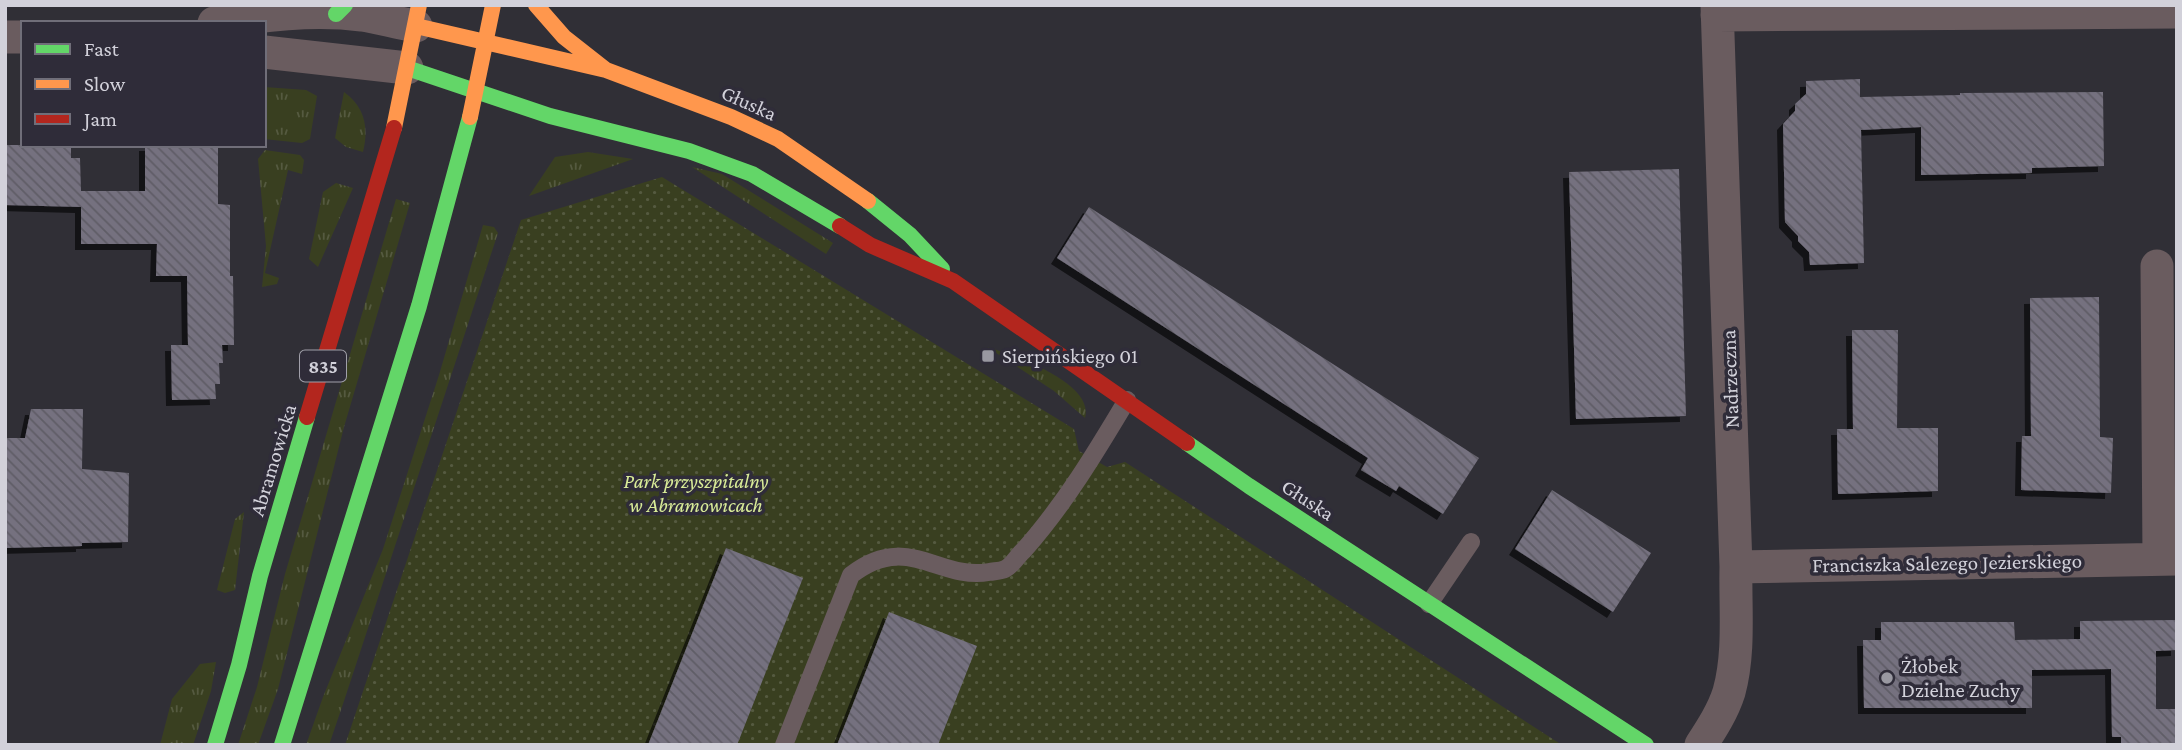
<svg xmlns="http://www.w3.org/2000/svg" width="2182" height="750" font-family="'Crimson Pro',serif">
<defs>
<pattern id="grass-tufts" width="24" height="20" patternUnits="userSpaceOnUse" patternTransform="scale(1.75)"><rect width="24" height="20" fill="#393f20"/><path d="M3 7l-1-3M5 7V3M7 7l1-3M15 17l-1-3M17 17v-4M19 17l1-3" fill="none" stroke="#555a40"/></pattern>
<pattern id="park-dots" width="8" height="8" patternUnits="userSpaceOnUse" patternTransform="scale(1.75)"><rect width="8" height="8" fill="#393f20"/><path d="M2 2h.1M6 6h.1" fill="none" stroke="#555a40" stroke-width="1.8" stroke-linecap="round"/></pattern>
<pattern id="building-back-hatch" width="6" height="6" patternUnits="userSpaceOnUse" patternTransform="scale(1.75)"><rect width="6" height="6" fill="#75717f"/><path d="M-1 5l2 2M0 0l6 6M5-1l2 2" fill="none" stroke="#5f5d66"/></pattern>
<filter id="shadow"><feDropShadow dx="-6" dy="6" stdDeviation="0" flood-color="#0009"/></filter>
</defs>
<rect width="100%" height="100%" fill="#302f36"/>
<path fill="url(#grass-tufts)" d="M264,87L306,90L317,96L310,139L302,143L264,139Z
M344,92C365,107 369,128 363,152L346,147L335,138Z
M265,150L300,155L304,160L302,174L288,170L265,273L279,278L277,284L262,287L266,246L258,159Z
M588,152L633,159L529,196L555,157Z
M692,167L722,174L833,243L826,254Z
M336,183L353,188L318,267L309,259L323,192Z
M396,199L410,203L344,427L278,689L258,745H238L257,687L285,574Z
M483,225L494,227L498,233L343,704L329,745H306L323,697L383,549L439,375Z
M987,347C1014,355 1095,383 1085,418L1054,391Z
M244,512L235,590L225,593L217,590L235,519Z
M216,662L211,691L193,745H160L172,699L200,664Z"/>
<path fill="url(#park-dots)" d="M662,177L1074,429L1079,451L1107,467L1125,462L1562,745H345L521,220Z"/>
<path fill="url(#building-back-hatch)" filter="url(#shadow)" d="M1860,79V97L1960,95V93L2103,92L2104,166L2032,168V173L1921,175V127L1861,130L1864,263L1810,265L1809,252L1798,241V236L1785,222L1783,124L1795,111V104L1806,94V81Z
M5,145H71V158H80L81,191H145V145H218V204L230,205V276H233L234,345H222L223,363H219L220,384H215L216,399L172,400L171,345H188L187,276H156L157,244H81V207L5,205Z
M1679,169L1686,416L1576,419L1569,172Z
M1089,207L1479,458L1443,514L1399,486L1396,491L1361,470L1368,458L1057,258Z
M2099,297L2100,437L2113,438L2111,493L2021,490L2022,436H2031L2030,298Z
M1852,330H1898L1897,428H1938V491L1838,494L1837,429H1853Z
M31,409H83L82,469L129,473L128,542L82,543V546L5,548V438H25Z
M1552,490L1651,553L1613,612L1515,549Z
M726,548L803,578L737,745H648Z
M889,612L977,646L938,745H837Z
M2177,620V650L2156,651V709H2177V745H2121V737H2112L2111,669L2032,670V708H1864L1863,640H1881V622H2014L2015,640L2080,639V621Z"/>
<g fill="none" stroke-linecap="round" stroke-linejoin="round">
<path stroke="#6a5c5f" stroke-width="18" d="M1429,604L1471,542
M784,745L851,575C907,531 939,581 989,572C994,571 1001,571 1005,569C1012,566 1018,555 1024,550C1064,505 1096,452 1127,400"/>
<path stroke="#6a5c5f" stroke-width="33" d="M1717,15L2177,12
M214,23C262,15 313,9 362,15C380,18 398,23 416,26
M5,37H23
M264,52L407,68
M2157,266L2159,559
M1736,567L2177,559
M1701,745C1712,728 1723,711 1729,692C1740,652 1735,608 1736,567L1717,5"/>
<path stroke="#63d668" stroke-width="16" d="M336,14L345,5
M407,68L550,116L689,151L752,174L840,226
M868,201L910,235L942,269
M1187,443L1249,486L1646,745
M215,745L239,665L260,576L307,417
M282,745L419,306L470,117"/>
<path stroke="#ff974d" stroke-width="16" d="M536,5L564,37L606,70
M416,26L606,70L731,117L778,139L868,201
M470,117L493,5
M394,128L419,5"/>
<path stroke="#b3261e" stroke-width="16" d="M840,226L870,245L953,281L1187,443
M307,417L394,128"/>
</g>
<g fill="#9998a1" stroke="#2f2c39" stroke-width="2.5">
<rect x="981" y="349" width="14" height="14" rx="3.5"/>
<circle cx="1887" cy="678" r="7"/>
</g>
<g text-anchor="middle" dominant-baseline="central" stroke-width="7" stroke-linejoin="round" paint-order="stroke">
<rect fill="#2f2c39" stroke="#a1a0aa" stroke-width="2" x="300" y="350.5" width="46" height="31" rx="5"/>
<g font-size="19" font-weight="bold" fill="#d2d1da">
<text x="323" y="366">835</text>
</g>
<g font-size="21" fill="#d2d1da" stroke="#2f2c39">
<text transform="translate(749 103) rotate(24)">Głuska</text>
<text transform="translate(1730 379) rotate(-92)">Nadrzeczna</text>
<text transform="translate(273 460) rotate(-73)">Abramowicka</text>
<text transform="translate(1308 500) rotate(33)">Głuska</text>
<text transform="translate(1947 563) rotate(-1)">Franciszka Salezego Jezierskiego</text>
</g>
<g font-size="21" fill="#d2d1da" stroke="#2f2c39" text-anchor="start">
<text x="1002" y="356">Sierpińskiego 01</text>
<text x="1901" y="666">Żłobek<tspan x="1901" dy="24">Dzielne Zuchy</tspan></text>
</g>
<g font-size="21" font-style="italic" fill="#d9ec98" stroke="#2f2c39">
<text x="696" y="481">Park przyszpitalny<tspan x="696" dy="24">w Abramowicach</tspan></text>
</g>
</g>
<rect width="2182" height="750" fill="none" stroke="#d2d1da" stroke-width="14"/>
<rect x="21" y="21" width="245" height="126" fill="#2f2c39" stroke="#706e79" stroke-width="2"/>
<rect x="35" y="44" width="35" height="10" fill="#63d668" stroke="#706e79" stroke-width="2"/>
<text x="84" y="56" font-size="21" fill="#d2d1da">Fast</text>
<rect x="35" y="79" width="35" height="10" fill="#ff974d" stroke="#706e79" stroke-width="2"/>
<text x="84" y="91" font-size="21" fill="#d2d1da">Slow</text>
<rect x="35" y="114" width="35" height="10" fill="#b3261e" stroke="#706e79" stroke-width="2"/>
<text x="84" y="126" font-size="21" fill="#d2d1da">Jam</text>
</svg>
